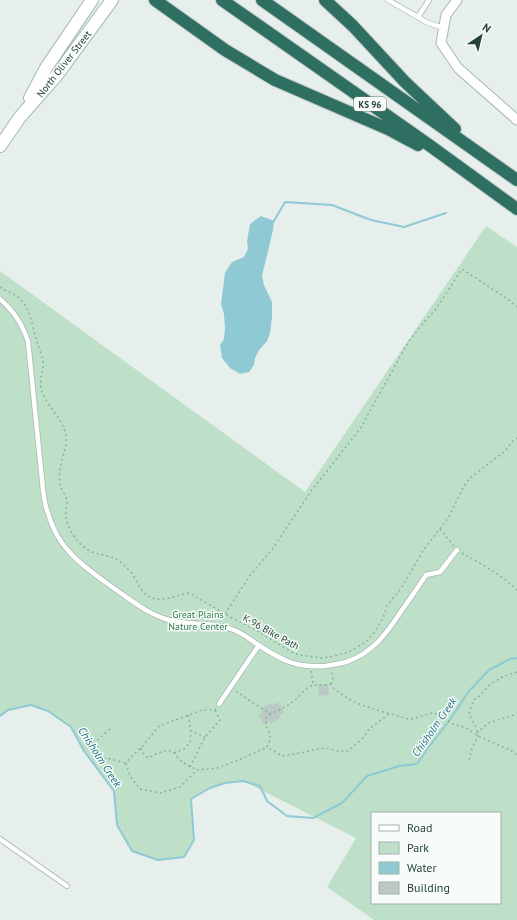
<svg xmlns="http://www.w3.org/2000/svg" width="517" height="920" font-family="'PT Sans',sans-serif">
<rect width="100%" height="100%" fill="#e6efeb"/>
<path fill="#bfe0c8" fill-rule="evenodd" d="M486,226L517,247V920H374L327,887L356,838L243,781L225,783L210,788L191,799L194,840L184,857L158,860L132,851L117,825L114,791L84,751L71,727L48,711L31,705L8,710L0,716V271L305,492ZM372,813H500V903H372Z"/>
<path fill="#8ec9d4" d="M261,216L274,221L273,230L262,276L264,285L272,302V317L270,333L267,341L259,350L255,358L254,365L249,372L240,374L230,368L222,358L220,345L224,339L225,328L224,314L221,304L225,273L232,262L244,257L248,249L247,241L250,224Z"/>
<g fill="none" stroke-linecap="round" stroke-linejoin="round">
<path stroke="#8ec9d4" stroke-width="2" d="M274,221L285,202L332,205L371,220L404,227L446,213
M0,716L8,710L31,705L48,711L71,727L84,751L114,791L117,825L132,851L158,860L184,857L194,840L191,799L210,788L225,783L243,781L260,786L267,801L287,816L313,818L342,803L367,776L399,766L417,764L428,748L449,721L469,691L489,670L510,659L517,658"/>
</g>
<path fill="#bbcac4" d="M328,684L329,695L319,696L318,685Z
M278,702L284,712L279,715L281,718L271,724L269,721L264,725L258,715L263,712L261,709L271,703L273,705Z"/>
<g fill="none" stroke-linecap="round" stroke-linejoin="round">
<g stroke="#a8b8b2" stroke-width="6">
<path id="lane" d="M388,0L428,23L444,28
M418,17L429,0
M0,299C15,313 21,322 28,341L43,490C44,498 45,506 48,513C58,552 89,570 119,592C135,603 150,615 169,620C191,626 213,621 234,630C244,634 252,641 260,646C283,661 297,668 325,666C332,665 339,664 346,662C373,653 387,633 402,610C410,599 418,587 426,575L440,572L457,550
M219,704L259,645
M0,839L67,886"/>
</g>
<g stroke="#a8b8b2" stroke-width="11">
<path id="street" d="M457,0L446,15L441,43L458,68L517,120"/>
</g>
<g stroke="#a4bbb3" stroke-width="14">
<path id="secondary" d="M30,98L46,68L92,0
M0,146L20,117L57,75L112,0"/>
</g>
<g stroke="#c2cac8" stroke-width="14">
<path id="highway" d="M155,0L225,50L275,80L388,129L418,145
M222,0L429,145L517,209
M262,0L517,180
M325,0L353,26L405,82L455,129"/>
</g>
<path stroke="#86b3a5" stroke-width="1.5" stroke-dasharray="2 3" stroke-linecap="butt" d="M0,287C7,292 17,294 23,302C31,313 33,329 37,342C39,348 42,355 43,362C44,373 38,379 42,392C48,408 64,419 66,437C67,448 61,459 60,470C59,476 59,484 62,490C64,494 67,497 67,502C67,504 66,508 66,511C65,519 68,526 72,533C77,541 83,548 92,552C104,556 112,555 123,564C126,567 130,571 133,575C141,588 144,601 164,599C172,598 179,595 187,593L191,594L232,618L256,630L293,653L300,655L320,658L330,657L349,652L367,641L373,634L383,618L387,606L402,587L424,549L447,520L464,486L470,478L504,452L513,441L517,438
M440,529L454,546
M462,553C481,564 501,574 517,590
M225,614L251,574L274,547L287,527L312,490L360,429L396,364L409,341L425,321L436,309L462,269L506,298L517,307
M311,671L313,683L314,686
M331,684L333,680L332,671
M236,691L247,699L271,714C280,709 289,706 296,699C301,695 305,688 311,686C317,684 324,686 330,684C350,707 382,710 408,719L416,718L432,713L438,714L453,724L466,728L478,736L512,751L517,755
M216,709L215,710H202L159,726L141,748L135,753L126,763L130,776L140,789L160,793L180,787L197,770L217,768L241,759L267,747
M271,714L266,718V726L270,734V740L267,747L282,756L305,752L316,749L326,748L338,751H348L363,738L369,729L389,714
M188,715L191,731L205,737
M110,729L93,744L91,750C96,759 101,758 110,759C115,760 121,762 126,763
M477,733L488,723L517,714
M141,748L143,753L148,758L158,753L168,750L174,753L182,762L197,770
M174,753L184,749L190,743L191,732
M469,760L472,748L478,736L476,727L469,714L471,706L475,699L481,695L488,686L502,677L517,672
M190,767L205,737L220,720L215,710"/>
<use href="#lane" stroke="#fff" stroke-width="4.5"/>
<use href="#street" stroke="#fff" stroke-width="9"/>
<use href="#secondary" stroke="#fff" stroke-width="12"/>
<use href="#highway" stroke="#2f6f62" stroke-width="12"/>
</g>
<g text-anchor="middle" dominant-baseline="central" stroke-width="3" stroke-linejoin="round" paint-order="stroke">
<rect fill="#f7fbf9" stroke="#637a73" stroke-width="1" x="354" y="97" width="32" height="14" rx="3"/>
<g font-size="9" font-weight="bold" fill="#24423a">
<text x="370" y="104">KS 96</text>
</g>
<g font-size="10" fill="#24423a" stroke="#f7fbf9">
<text transform="translate(64 64) rotate(-52)">North Oliver Street</text>
<text transform="translate(271 632) rotate(29)">K-96 Bike Path</text>
</g>
<g font-size="10" fill="#2d7a4b" stroke="#f7fbf9">
<text x="198" y="614">Great Plains<tspan x="198" dy="12">Nature Center</tspan></text>
</g>
<g font-size="11" font-style="italic" fill="#1c6f80" stroke="#f7fbf9">
<text transform="translate(434 727) rotate(-55)">Chisholm Creek</text>
<text transform="translate(100 757) rotate(57)">Chisholm Creek</text>
</g>
</g>
<rect x="371" y="812" width="130" height="92" fill="#f7fbf9" stroke="#a3b1ad"/>
<rect x="379" y="825" width="20" height="6" fill="#ffffff" stroke="#a3b1ad"/>
<text x="407" y="832" font-size="12" fill="#24423a">Road</text>
<rect x="379" y="842" width="20" height="12" fill="#bfe0c8" stroke="#a3b1ad"/>
<text x="407" y="852" font-size="12" fill="#24423a">Park</text>
<rect x="379" y="862" width="20" height="12" fill="#8ec9d4" stroke="#a3b1ad"/>
<text x="407" y="872" font-size="12" fill="#24423a">Water</text>
<rect x="379" y="882" width="20" height="12" fill="#bbcac4" stroke="#a3b1ad"/>
<text x="407" y="892" font-size="12" fill="#24423a">Building</text>
<g transform="translate(481 36) rotate(35)" stroke="#f7fbf9" stroke-width="3" paint-order="stroke">
<path d="M0-3L7 15L0 10L-7 15Z" fill="#24423a"/>
<text y="-6" font-size="11" font-weight="bold" text-anchor="middle" fill="#24423a">N</text>
</g>
</svg>
